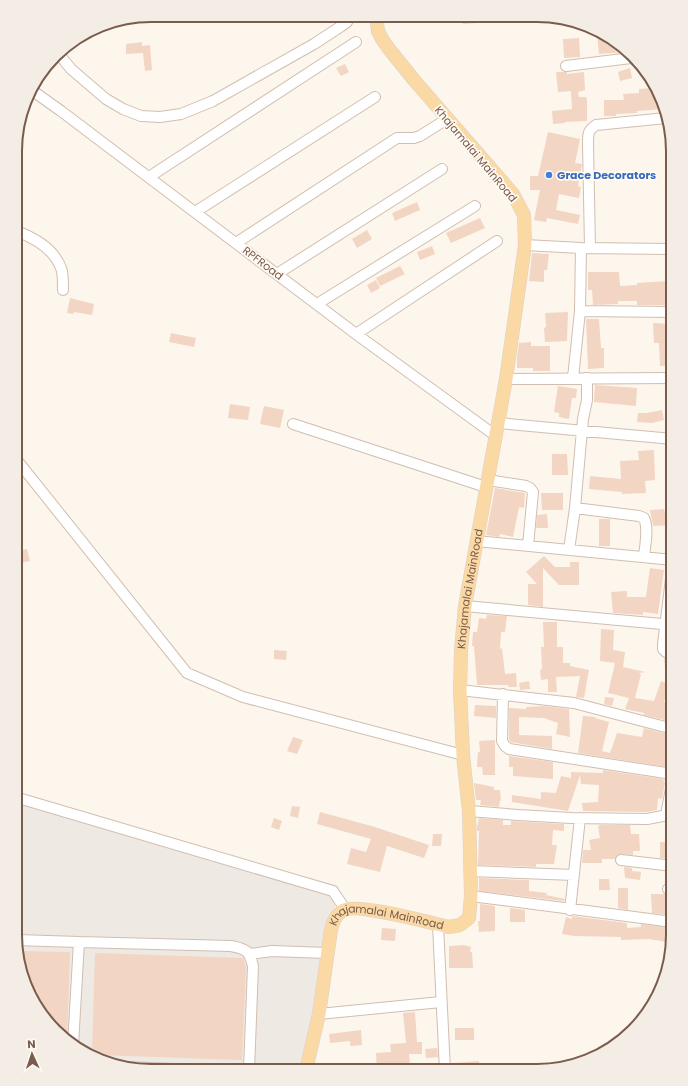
<svg xmlns="http://www.w3.org/2000/svg" width="688" height="1086" font-family="Poppins,sans-serif">
<rect width="100%" height="100%" fill="#fdf6ec"/>
<path fill="#efe9e4" d="M15,798L339,886L302,1070H133L68,1043L25,987L15,935Z"/>
<path fill="#f3d5c3" d="M463,16H491V22L463,24Z
M597,34L620,43L626,52L599,54Z
M579,38L580,57L564,58L563,39Z
M142,42V46L150,45L152,70L145,71L143,53L126,54V44Z
M345,64L349,72L341,76L336,68Z
M630,68L632,78L620,81L618,72Z
M556,72H567V74L584,72L585,90L578,92L579,97H586L587,99V121L565,122V123L553,124L552,111L572,109L571,91L558,92Z
M654,88L663,99L665,109L637,111V113L616,114V116H604V100H624L623,94L639,93V89Z
M548,132L580,139L575,163L582,164L578,186L581,187L579,198L559,194L556,210L580,215L578,224L547,218L546,222L534,220L540,190H530V176H538Z
M417,202L420,210L395,221L392,213Z
M480,218L485,228L451,243L446,233Z
M367,230L372,239L357,248L352,239Z
M432,246L435,254L420,260L417,252Z
M532,253L549,254L547,270H544V282L529,281Z
M400,266L405,274L380,286L376,278Z
M588,272H619L620,286L637,285V283L668,281V305H637V301H618V304L593,305L592,290H588Z
M376,280L380,288L371,293L367,285Z
M70,298L94,304L92,315L74,312L73,314L67,313Z
M568,312L567,341L545,342L544,328L546,327L545,313Z
M586,319H599L601,348H604V368L588,369Z
M653,323L673,324V342H670L671,366H660L659,343H654Z
M171,333L196,338L194,347L169,342Z
M531,342V346H550V371H533V368H517V357L519,343Z
M595,385L637,388L636,406L594,402Z
M558,386L577,389L576,398H572L569,419L559,417V413L554,412Z
M230,404L250,407L248,420L228,418Z
M264,406L284,410L280,428L260,424Z
M662,410L664,420L652,423L637,422L638,413H647Z
M654,450L655,480L645,481L646,493L622,494V492L589,489L590,476L621,479L620,461L639,460L638,451Z
M552,454H567L568,475H552Z
M495,488L525,493L524,508L519,507L513,537L500,534L499,537L486,535Z
M541,493H563V510H542Z
M664,509L665,513H673V525L653,526L650,510Z
M547,514L548,528H536L537,515Z
M599,519H610V546H599Z
M27,549L30,561L16,564V552Z
M544,556L555,567H570V562H579V585H559L543,568V607L528,605V584H537L526,572Z
M650,568L664,570L658,614L643,612V615L613,613L611,592L627,591V597H646Z
M487,615L507,616L505,632H501L500,649L502,648L505,674L516,673L517,687H509L508,685H477L474,646H472L473,632H477L479,618L486,619Z
M543,622H557V647H563V663H570V666L589,670L584,698L576,697L580,676L556,677L557,692H548V679L541,680L540,670L542,669L541,647H544Z
M601,629L614,630L613,650L625,652L623,667L645,672L639,673L641,674L635,698L654,701L661,681L670,684L664,702L673,704V722L644,715V713L625,709L629,698L608,693L615,663L600,661Z
M274,650L287,651L286,660L274,659Z
M664,658L673,659V668L665,669Z
M529,681L530,689L520,690L519,683Z
M605,697L614,698L612,706L604,704Z
M475,705L496,706V718L474,716Z
M544,706L569,709L570,737L556,734L558,723L544,718L519,717V735L552,736V749L510,742L509,739V708L526,709V707Z
M583,716L596,717L595,718L609,722L602,751L610,753L617,733L642,737L644,728L667,734L666,741H673V768L578,753Z
M293,737L303,740L297,754L287,751Z
M495,740V775H483L482,767H477L478,752H480L479,741Z
M509,756L553,762V779L513,776V767H509Z
M603,770L663,779L665,783L662,799L658,798L657,810L646,812L583,811L582,803L598,802L599,785L581,784L580,775L568,811L512,802V795L541,799V792L556,793L561,776L571,778V772L603,773Z
M474,783L494,787V790H500L501,801L500,800L499,807L480,805L481,800H476Z
M292,806L300,807L298,818L290,816Z
M320,812L375,827L429,845L424,858L387,846L380,872L347,864L351,848L366,852L371,839L317,824Z
M274,818L282,821L279,830L271,827Z
M479,818L503,820V825H511V821L564,824V831L553,830L552,845H557L554,864H536V867L478,865L479,831H477V827Z
M600,825H630L631,834H639L640,851H633V855L619,854L615,859H602V863H582L583,850H591L589,840L600,838L598,826Z
M433,834H442L441,846H432Z
M660,842H673V859L660,858Z
M624,867L632,868V871L641,872L640,880L625,878Z
M479,878L529,880V891L547,893L546,895L565,899L564,901L479,891Z
M599,879H609L610,890H599Z
M618,888H628V910L618,908Z
M651,894H664L673,896V915L652,913Z
M480,904L495,906V931L479,932L478,921H480Z
M510,908L525,910V922H510Z
M572,916L627,923V928L641,927V924L673,928V943L649,939L621,940V937L574,936L562,934L566,917L572,919Z
M382,928L396,929L395,941L381,940Z
M464,945L471,947L470,952H472L473,968H449V946Z
M18,951L70,952L67,1041L25,987Z
M95,953L243,958L246,967L242,1060L97,1055L92,1053Z
M415,1012L417,1042H422V1054H409L410,1065L397,1066V1071H377L376,1053L391,1052L390,1044L406,1043L403,1013Z
M455,1028H474V1040H455Z
M361,1030L362,1045L350,1046V1041L330,1043L329,1034Z
M437,1048L438,1057L426,1058L425,1049Z
M479,1061L480,1071H455L454,1063Z"/>
<g fill="none" stroke-linecap="round" stroke-linejoin="round">
<g stroke="#d1beb0" stroke-width="12">
<path id="minor" d="M58,53L71,69L106,99L123,109L141,116L160,117L181,114L213,101L314,44L340,27L347,22L349,16
M566,66L631,58
M30,89L61,111L356,334L496,436
M149,177L356,42
M195,212L375,97
M16,231C35,238 56,250 62,271C63,277 63,284 63,290
M236,243L397,138H414L420,136L447,119
M525,245L581,248L673,249
M590,248L588,143C588,134 588,130 596,125L666,118
M277,274L442,169
M317,304L475,206
M580,311L673,312
M356,334L497,241
M573,378L580,311L581,248
M506,379L673,378
M498,423L673,439
M293,424L486,487
M16,459L187,673L243,697L463,755
M488,480L526,486L530,488L533,492L528,546
M575,508L639,516L644,518C649,529 645,545 644,557
M476,541L673,560
M569,550L575,508L583,419L587,400V378
M465,606L673,625
M673,653L666,652L663,649V644L673,562
M460,690L574,703L673,729
M503,694L502,741L505,746L509,749L666,773L671,777L672,783L666,815
M15,797L333,891L345,909
M469,811L518,815L571,818L647,819L673,814
M621,860L673,866
M470,871L574,875
M668,889H673
M471,896L673,922
M570,910L580,818
M438,925L445,1071
M16,940L79,942L73,1045
M79,942L231,946C247,949 249,951 253,966L249,1070
M250,954L272,951L327,953
M319,1014L441,1002
M125,1067L200,1070"/>
</g>
<g stroke="#dad1cd" stroke-width="14">
<g id="major">
<path id="s1" d="M306,1070L319,1014L331,930C333,922 335,915 344,910C357,903 431,923 449,927L460,925L469,918L471,896L469,811L463,755L460,690L461,650L465,606L506,379L525,245L524,215L513,194L414,80L389,49L382,39L378,31L376,16"/>
</g>
</g>
<use href="#minor" stroke="#fff" stroke-width="10"/>
<use href="#major" stroke="#fbd9a5" stroke-width="13"/>
</g>
<circle fill="#3f7fe0" stroke="#fffaf3" stroke-width="1.5" cx="549" cy="175" r="4"/>
<g text-anchor="middle" dominant-baseline="central" stroke-width="3.5" stroke-linejoin="round" paint-order="stroke">
<g font-size="11" fill="#7a5c4d" stroke="#fffaf3">
<text transform="translate(476 154) rotate(50)">Khajamalai MainRoad</text>
<text transform="translate(263 263) rotate(37)">RPFRoad</text>
<text stroke="none"><textPath href="#s1" startOffset="627">Khajamalai MainRoad</textPath></text>
<text stroke="none"><textPath href="#s1" startOffset="208">Khajamalai MainRoad</textPath></text>
</g>
<g font-size="11" font-weight="bold" fill="#366cbe" stroke="#fffaf3" text-anchor="start">
<text x="557" y="175">Grace Decorators</text>
</g>
</g>
<path d="M0 0H688V1086H0ZM151 22H537A129 129 0 0 1 666 151V935A129 129 0 0 1 537 1064H151A129 129 0 0 1 22 935V151A129 129 0 0 1 151 22Z" fill="#f4ede6" fill-rule="evenodd"/>
<path fill="none" stroke="#7a5c4d" stroke-width="2" d="M151 22H537A129 129 0 0 1 666 151V935A129 129 0 0 1 537 1064H151A129 129 0 0 1 22 935V151A129 129 0 0 1 151 22Z"/>
<g transform="translate(32 1054) rotate(357)" stroke="#fffaf3" stroke-width="3" paint-order="stroke">
<path d="M0-3L7 15L0 10L-7 15Z" fill="#7a5c4d"/>
<text y="-6" font-size="11" font-weight="bold" text-anchor="middle" fill="#7a5c4d">N</text>
</g>
</svg>
